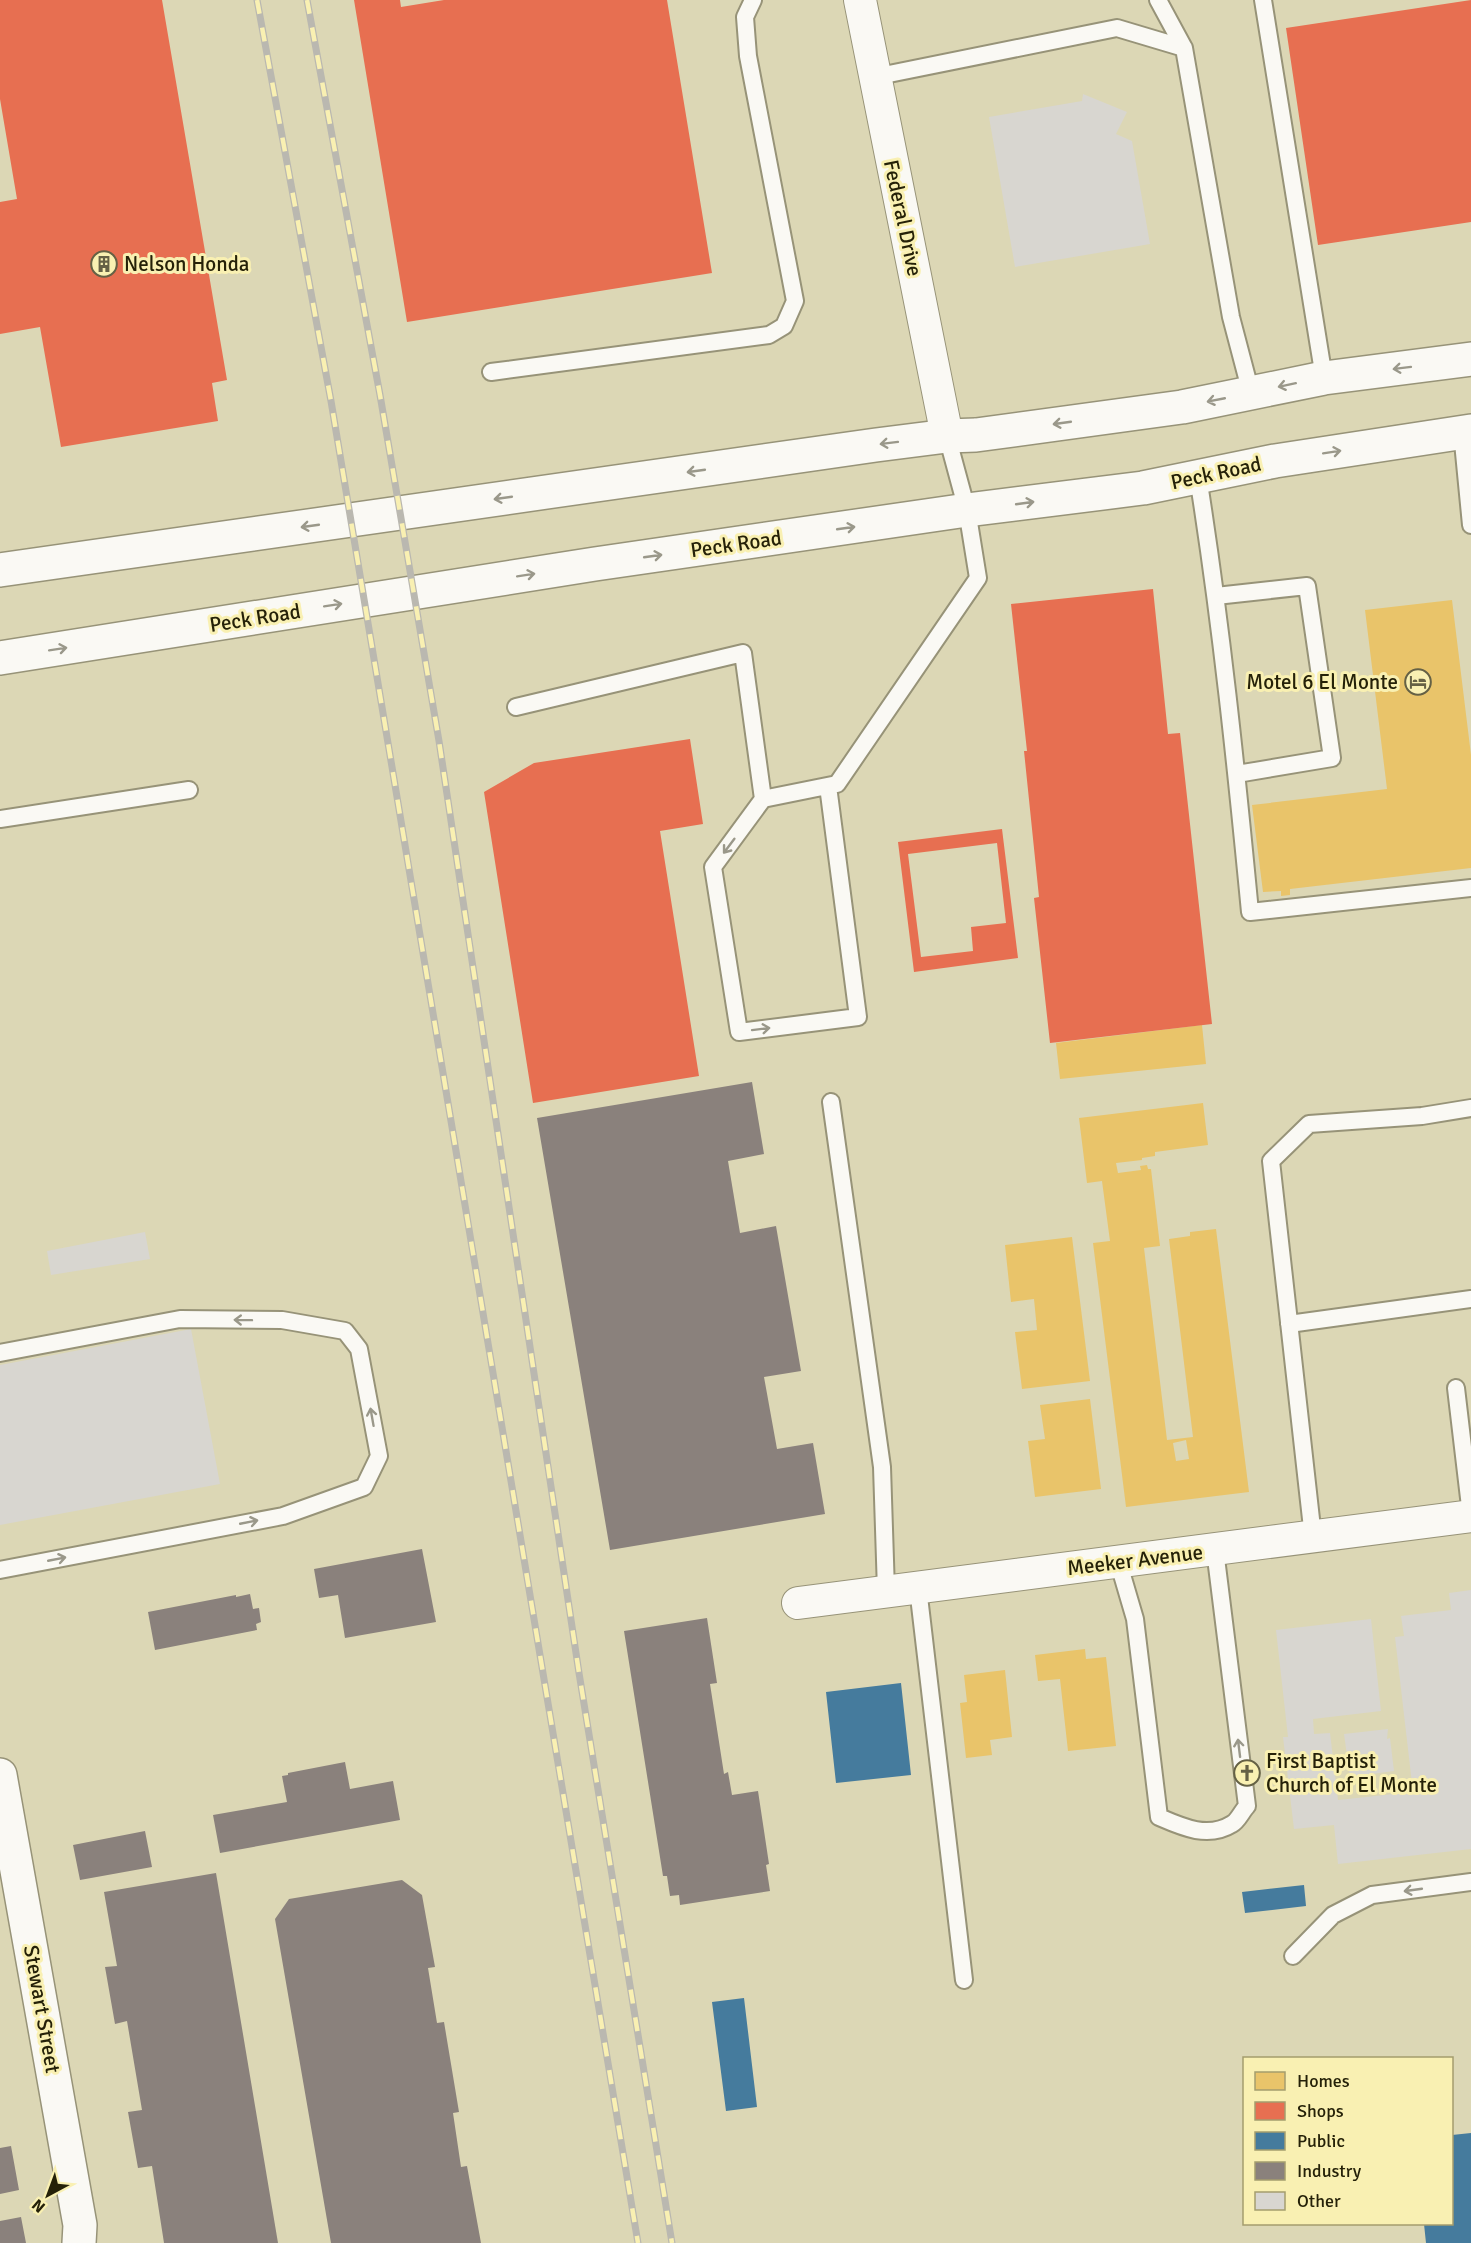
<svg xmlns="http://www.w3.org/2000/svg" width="1471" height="2243" font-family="Signika,sans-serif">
<rect width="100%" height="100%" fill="#dcd7b5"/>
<path fill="#e9c46a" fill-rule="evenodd" d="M1452,600L1471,755V868L1290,889V895L1281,896V891L1263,892L1252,805L1387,789L1365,610Z
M1202,1025L1206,1064L1060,1079L1056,1043Z
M1203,1103L1208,1145L1155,1152V1156L1142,1158V1160L1116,1163L1118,1173L1141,1170L1140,1166L1147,1165L1148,1169H1151L1160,1246L1144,1248L1167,1440L1193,1437L1169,1239L1190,1236V1232L1216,1229L1249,1492L1126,1507L1093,1243L1110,1241L1102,1181L1087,1183L1079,1118ZM1186,1440L1189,1459L1176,1461L1173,1443Z
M1072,1237L1090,1381L1022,1389L1015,1332L1037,1330L1034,1299L1011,1302L1005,1245Z
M1090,1399L1101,1489L1035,1497L1028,1441L1045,1439L1040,1405Z
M1085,1649L1086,1659L1106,1657L1116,1746L1068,1751L1060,1679L1038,1681L1035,1655Z
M1005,1670L1012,1737L990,1740L992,1755L966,1758L960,1703L967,1702L964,1675Z"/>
<path fill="#e76f51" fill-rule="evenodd" d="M0,0H162L227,380L212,383L218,421L61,447L40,327L0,334V202L17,199L0,99Z
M354,0H400L401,7L444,0H667L712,273L407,322Z
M1471,0V222L1318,245L1286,28Z
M1153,589L1168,734L1180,733L1212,1024L1050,1043L1034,898L1039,897L1024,751H1027L1011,604Z
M690,739L703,824L660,831L699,1076L533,1103L484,792L534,763Z
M1002,829L1018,958L914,972L898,842ZM997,843L1006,923L971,927L973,951L921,957L908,854Z"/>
<path fill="#457b9d" d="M901,1683L911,1775L836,1783L826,1692Z
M1304,1885L1306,1906L1245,1913L1242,1892Z
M744,1998L757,2107L726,2111L712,2002Z
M1471,2133V2243H1426L1424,2224H1452V2135Z"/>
<path fill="#8a817c" d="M752,1082L764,1154L728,1161L740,1233L776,1226L801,1371L764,1377L777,1449L813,1443L825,1514L610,1550L537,1118Z
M422,1549L436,1622L345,1638L338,1595L319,1598L314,1569Z
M250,1594L253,1609L259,1608L261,1622L256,1624L257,1630L155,1650L148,1612L236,1595V1597Z
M707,1618L717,1683L710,1684L724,1774L728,1772L732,1795L758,1791L769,1864L766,1865L770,1891L680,1905L679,1895L670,1896L667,1876H663L624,1631Z
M345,1762L350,1789L393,1781L400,1820L220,1853L213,1815L287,1802L282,1776L288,1775V1773Z
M145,1831L152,1867L80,1880L73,1845Z
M216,1873L278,2243H164L152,2166L138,2168L128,2112L142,2110L127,2021L115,2024L105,1967L117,1966L104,1892Z
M402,1880L422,1895L435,1967L428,1968L437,2023L444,2022L459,2112L453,2113L461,2167L467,2166L481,2243H331L275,1919L289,1899Z
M11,2146L19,2190L0,2194V2148Z
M21,2217L26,2243H0V2221Z"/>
<path fill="#d8d6d0" d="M1083,94L1127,112L1116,134L1132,141L1150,244L1015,267L989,117L1082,101Z
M145,1232L150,1259L51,1275L47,1251Z
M191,1329L220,1484L0,1525V1365Z
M1471,1590V1849L1338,1864L1334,1825L1294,1829L1283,1737H1288L1276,1630L1371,1619L1381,1711L1313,1719L1314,1734L1330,1733L1338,1800L1413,1792L1395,1637L1404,1636L1401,1616L1451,1610L1449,1593Z
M1388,1729L1387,1739L1390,1738L1394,1771L1350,1777L1344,1734Z"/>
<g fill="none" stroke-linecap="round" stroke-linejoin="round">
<g stroke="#979378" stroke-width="20">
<path id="service" d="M1158,0L1184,48
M1263,0L1324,378
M874,77L1117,28L1184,48L1231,317L1251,393
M491,372L769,335L784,326L795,301L748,56L745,17L753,0
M1462,432L1471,525
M1198,477C1221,622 1236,766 1250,912L1471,888
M1216,596L1307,586L1332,758L1237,774
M516,707L743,653L763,799L837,784L978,578L967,510L947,436
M763,799L713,867L739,1032L858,1017L828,786
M0,819L189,790
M831,1102L882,1467L886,1591
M1289,1324L1471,1299
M0,1353L180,1319L282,1320L345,1331L359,1349L379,1456L364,1487L283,1516L0,1570
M1456,1388L1471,1515
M1313,1537L1271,1161L1309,1124L1422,1116L1471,1108
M1118,1561L1135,1619L1159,1817C1182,1827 1208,1839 1232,1824C1238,1821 1242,1811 1247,1806L1215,1550
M918,1588L964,1980
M1293,1956L1333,1915L1372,1895L1471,1882"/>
</g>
<g stroke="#979378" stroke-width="34">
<path id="minor" d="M860,0L947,436
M798,1603L1471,1516"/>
</g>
<g stroke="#979378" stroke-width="36">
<path id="tertiary" d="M0,1775L80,2225L79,2243"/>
</g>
<g stroke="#979378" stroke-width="36">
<path id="secondary" d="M0,570L876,445L947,436L976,435L1182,407L1324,378L1471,359
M0,658L595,564L967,510L1143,488L1275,461L1471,431"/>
</g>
<use href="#service" stroke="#faf9f4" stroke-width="16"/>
<use href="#minor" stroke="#faf9f4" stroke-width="32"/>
<use href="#tertiary" stroke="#faf9f4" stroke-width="33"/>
<use href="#secondary" stroke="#faf9f4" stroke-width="33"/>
<g stroke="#bab8b0" stroke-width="7">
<path id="rail" d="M257,0L331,401L638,2243
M307,0L380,395L439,741L579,1673L672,2243"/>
</g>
<use href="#rail" stroke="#f9f0b2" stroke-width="4.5" stroke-dasharray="14" stroke-linecap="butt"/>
</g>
<defs><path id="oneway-shaft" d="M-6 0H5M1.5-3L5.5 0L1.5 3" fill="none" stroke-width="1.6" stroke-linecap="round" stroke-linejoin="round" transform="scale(1.5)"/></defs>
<g stroke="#9a988a">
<use href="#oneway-shaft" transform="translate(1402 368) rotate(173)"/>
<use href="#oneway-shaft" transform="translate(1287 385) rotate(168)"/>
<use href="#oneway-shaft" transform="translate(1216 400) rotate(169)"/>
<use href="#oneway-shaft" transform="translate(1062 423) rotate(172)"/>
<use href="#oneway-shaft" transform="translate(889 443) rotate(173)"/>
<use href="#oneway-shaft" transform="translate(1332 452) rotate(-9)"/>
<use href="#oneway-shaft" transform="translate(696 471) rotate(172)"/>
<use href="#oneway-shaft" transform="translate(503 498) rotate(172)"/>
<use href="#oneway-shaft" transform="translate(1025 503) rotate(-8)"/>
<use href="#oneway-shaft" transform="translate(310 526) rotate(172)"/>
<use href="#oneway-shaft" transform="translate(846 528) rotate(-8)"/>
<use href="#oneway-shaft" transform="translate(653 556) rotate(-8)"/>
<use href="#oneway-shaft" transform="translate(526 575) rotate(-9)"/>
<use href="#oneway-shaft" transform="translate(333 605) rotate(-9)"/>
<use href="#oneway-shaft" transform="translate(58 649) rotate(-9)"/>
<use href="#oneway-shaft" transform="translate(729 846) rotate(127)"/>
<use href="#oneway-shaft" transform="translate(761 1029) rotate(-7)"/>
<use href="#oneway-shaft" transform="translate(243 1320) rotate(-179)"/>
<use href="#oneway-shaft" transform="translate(372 1417) rotate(-100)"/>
<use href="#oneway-shaft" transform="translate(249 1522) rotate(-11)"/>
<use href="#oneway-shaft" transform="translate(57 1559) rotate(-11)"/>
<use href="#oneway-shaft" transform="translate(1239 1748) rotate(-97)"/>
<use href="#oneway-shaft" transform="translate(1413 1890) rotate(172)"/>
</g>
<defs>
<g id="building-ring" transform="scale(1.35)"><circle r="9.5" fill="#f9f0b2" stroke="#656145" stroke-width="1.5"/><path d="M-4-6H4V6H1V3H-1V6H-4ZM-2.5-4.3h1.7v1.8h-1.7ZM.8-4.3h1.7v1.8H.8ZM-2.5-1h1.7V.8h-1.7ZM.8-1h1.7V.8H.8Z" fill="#656145"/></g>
<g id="hotel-ring" transform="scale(1.35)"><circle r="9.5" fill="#f9f0b2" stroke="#656145" stroke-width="1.5"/><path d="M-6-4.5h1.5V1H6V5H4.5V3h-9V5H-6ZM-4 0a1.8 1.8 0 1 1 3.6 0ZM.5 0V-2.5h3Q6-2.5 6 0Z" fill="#656145"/></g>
<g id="church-ring" transform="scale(1.35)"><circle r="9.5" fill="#f9f0b2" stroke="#656145" stroke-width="1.5"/><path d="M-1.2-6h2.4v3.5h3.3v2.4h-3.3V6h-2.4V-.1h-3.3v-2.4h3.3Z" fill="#656145"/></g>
</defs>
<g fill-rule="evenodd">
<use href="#building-ring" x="104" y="264"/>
<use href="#hotel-ring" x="1418" y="682"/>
<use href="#church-ring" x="1247" y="1773"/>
</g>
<g text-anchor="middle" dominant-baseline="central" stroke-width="6" stroke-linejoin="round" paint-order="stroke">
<g font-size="21" fill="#252108" stroke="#f9f0b2">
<text transform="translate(903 218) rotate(78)">Federal Drive</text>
<text transform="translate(1216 473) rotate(-12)">Peck Road</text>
<text transform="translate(736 544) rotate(-8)">Peck Road</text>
<text transform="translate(255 618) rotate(-9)">Peck Road</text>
<text transform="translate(1135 1560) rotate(-7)">Meeker Avenue</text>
<text transform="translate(42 2009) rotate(80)">Stewart Street</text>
</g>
<g font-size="21" fill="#252108" stroke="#f9f0b2" text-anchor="start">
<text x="124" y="264">Nelson Honda</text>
<text x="1398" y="682" text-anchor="end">Motel 6 El Monte</text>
<text x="1266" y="1761">First Baptist<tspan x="1266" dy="24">Church of El Monte</tspan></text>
</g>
</g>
<rect x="1243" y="2057" width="210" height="168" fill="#f9f0b2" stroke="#a49d6e" stroke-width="1.5"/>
<rect x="1255" y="2072" width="30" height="18" fill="#e9c46a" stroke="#a49d6e" stroke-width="1.5"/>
<text x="1297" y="2087" font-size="18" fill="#252108">Homes</text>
<rect x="1255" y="2102" width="30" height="18" fill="#e76f51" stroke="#a49d6e" stroke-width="1.5"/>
<text x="1297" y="2117" font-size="18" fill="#252108">Shops</text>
<rect x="1255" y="2132" width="30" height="18" fill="#457b9d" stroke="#a49d6e" stroke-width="1.5"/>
<text x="1297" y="2147" font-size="18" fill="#252108">Public</text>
<rect x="1255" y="2162" width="30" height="18" fill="#8a817c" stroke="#a49d6e" stroke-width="1.5"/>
<text x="1297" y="2177" font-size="18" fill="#252108">Industry</text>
<rect x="1255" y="2192" width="30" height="18" fill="#d8d6d0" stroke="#a49d6e" stroke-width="1.5"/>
<text x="1297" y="2207" font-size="18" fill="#252108">Other</text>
<g transform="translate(48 2195) rotate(221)" stroke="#f9f0b2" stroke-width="4.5" paint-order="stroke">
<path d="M0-4.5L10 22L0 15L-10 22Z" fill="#252108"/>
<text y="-9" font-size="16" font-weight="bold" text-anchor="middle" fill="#252108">N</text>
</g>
</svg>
